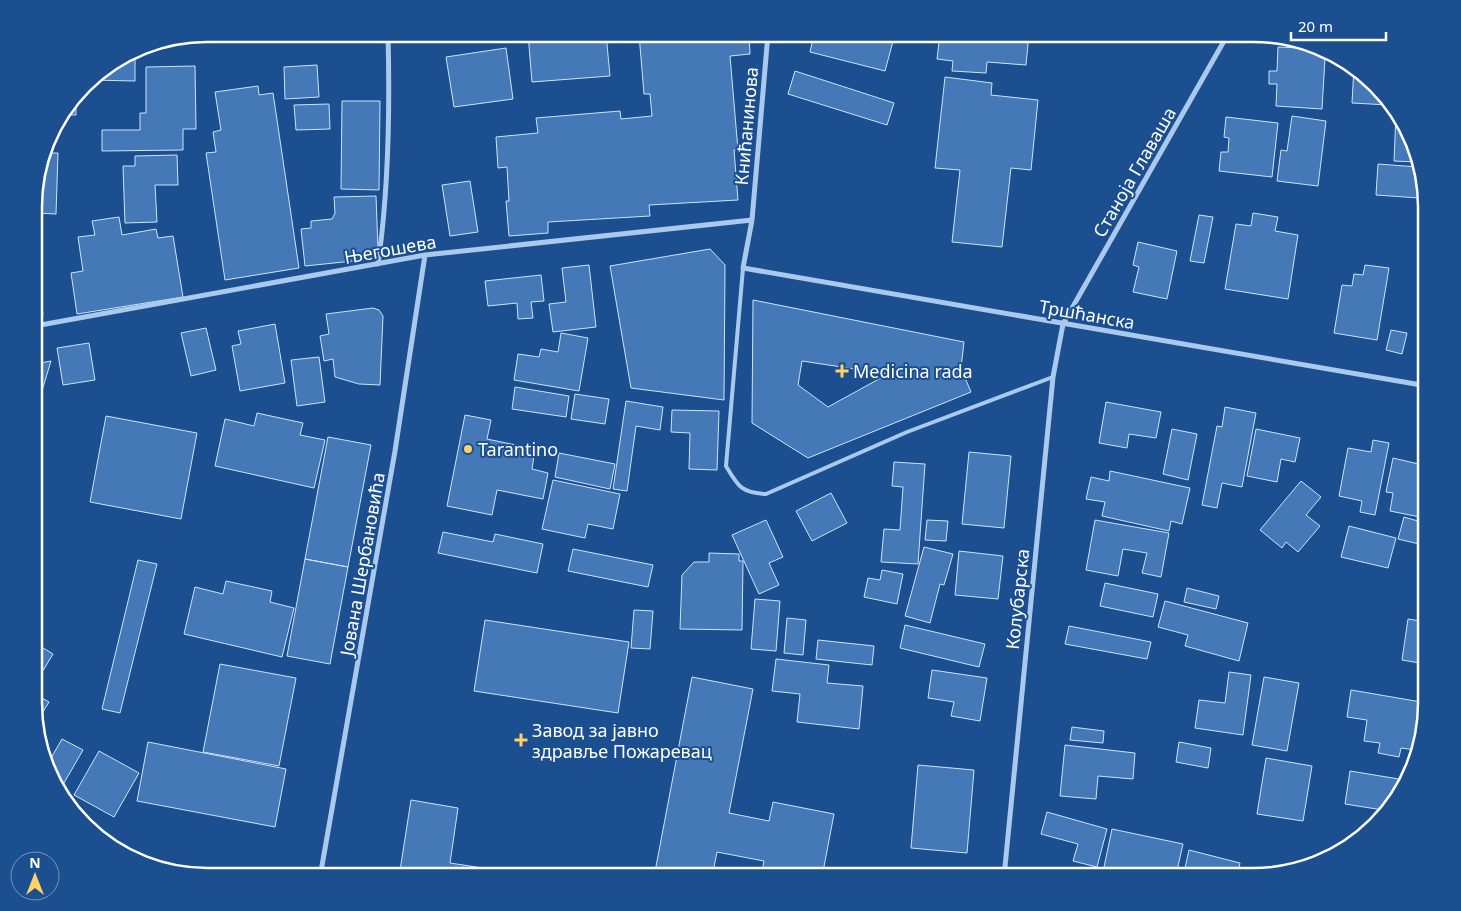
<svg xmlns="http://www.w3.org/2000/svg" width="1461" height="911" font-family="'Noto Sans',sans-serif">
<rect width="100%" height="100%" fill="#1b4f8f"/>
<path fill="#4478b7" stroke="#cfe3fa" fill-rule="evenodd" d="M497,34H521L498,36Z
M528,34H606L610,76L532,82Z
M639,34H749L750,54L730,56L738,150H734L738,200L649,205L650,216L548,222V233L509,236L506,201H509L507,167L498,168L496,137L538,133L536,118L620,111L621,119L652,116L650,94H644Z
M814,34H895L885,71L810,52Z
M940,34H1029L1026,65L987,62L986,73L952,71L953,61L937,59Z
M1278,47L1319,49V57L1325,58L1322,109L1276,106L1277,84H1269V71H1277Z
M506,48L513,99L454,107L446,57Z
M135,51V81L91,80L93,77Z
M317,65L319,97L285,99L284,67Z
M195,66L196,129H183V150L102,151V130H140V113H146V67Z
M1354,67L1389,105L1352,103Z
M795,71L894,103L887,125L788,94Z
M945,77L992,83L991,95L1038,100L1031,170L1011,168L1002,247L952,242L960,170L935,168Z
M258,86L259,95L273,93L299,268L225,280L206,153L216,152L213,132L221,130L215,92Z
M76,99V115H64Z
M342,101H380L379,190L341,189Z
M329,104L330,129L296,130L294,105Z
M1396,114L1404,120L1417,162L1394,161Z
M1292,116L1326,121L1318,186L1277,181L1281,150L1287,151Z
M1226,117L1278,123L1272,177L1219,171L1221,152H1228L1229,138L1224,137Z
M45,153H58L56,214L35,213V185Z
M177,155L178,185H155L157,222L125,223L123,166H135V156Z
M1378,164L1418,167L1420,175L1419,198L1376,195Z
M470,181L478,232L450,236L442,185Z
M376,196L378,249L374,255L363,260L305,266L301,229L311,228V221L332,219L335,213L334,197Z
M1253,213L1278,217L1275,231L1298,235L1288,299L1225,289L1236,224L1251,226Z
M1199,215L1213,217L1204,263L1190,261Z
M119,217L122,235L156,229L158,238L173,236L183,297L77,314L71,273L83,271L78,237L95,235L92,221Z
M35,240L43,315L35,316Z
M1138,242L1177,251L1167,299L1133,292L1139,267L1133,265Z
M710,249L725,265L724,400L631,388L610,266Z
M589,265L596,327L553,332L549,304L566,302L562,268Z
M1365,265L1389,268L1377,340L1334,333L1342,285L1352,286L1354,274L1363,275Z
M541,275L544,301L531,302L533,318L518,319L517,303L488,306L485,281Z
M753,300L964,342L961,368L971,392L808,458L752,423ZM802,361L888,374L828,407L798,385Z
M373,308L379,310L383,316L380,385L359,384L335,377L333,359L324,361L320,336L329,334L326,314Z
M1424,322L1427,323V350L1418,348Z
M275,324L285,383L240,391L232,346L241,344L238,331Z
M206,328L216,370L191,376L181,333Z
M1391,330L1407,333L1402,354L1386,350Z
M561,333L588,338L579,391L514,380L518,354L539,357L541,349L558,352Z
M89,343L95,380L63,385L57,348Z
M319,357L325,402L297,406L291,360Z
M51,361L35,414V364Z
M515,387L569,396L566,417L512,409Z
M575,394L609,399L605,424L571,419Z
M626,401L663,407L660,430L636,426L627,491L613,489Z
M1106,402L1161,412L1156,438L1129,434L1127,448L1099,443Z
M1225,407L1256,413L1242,487L1222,483L1217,508L1202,505L1217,426L1222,427Z
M672,410L719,411L717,470L689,469L690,433L671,432Z
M257,413L303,423L300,435L325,440L314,488L215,466L225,419L254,426Z
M465,415L491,420L487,439L535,449L532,469L548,473L543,499L497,490L492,515L447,506Z
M106,416L197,433L181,519L90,502Z
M1172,429L1197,434L1188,480L1163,474Z
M1256,429L1300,438L1295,462L1281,459L1277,482L1247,476Z
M328,437L371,445L348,567L305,559Z
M1373,440L1389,443L1375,515L1360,512L1362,501L1339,496L1348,448L1371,452Z
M969,452L1011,456L1004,528L962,524Z
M559,453L615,464L610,489L555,477Z
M1393,458L1427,466V485L1420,517L1390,511L1393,493L1386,492Z
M894,462L925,464L918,564L881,562L884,529L900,530L903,487L892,486Z
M1110,471L1190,488L1182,524L1171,521L1169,531L1102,516L1105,502L1086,499L1091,477L1109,481Z
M553,480L620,494L613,529L588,524L585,538L542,529Z
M1301,481L1321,497L1306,515L1320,526L1298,552L1286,542L1282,548L1260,530Z
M831,493L847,523L812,541L796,511Z
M1404,517L1425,523L1419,544L1398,539Z
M766,520L783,557L769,563L779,585L759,594L732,535Z
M927,520L948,521L946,541L925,540Z
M1095,520L1169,533L1161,577L1142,573L1147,553L1123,549L1118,576L1086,570Z
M1349,526L1396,538L1388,568L1341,557Z
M443,532L493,542L495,534L543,544L537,573L438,553Z
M924,547L953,554L944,585L940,584L930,623L905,616Z
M573,549L653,565L648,587L568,571Z
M959,551L1003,556L998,599L955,595Z
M709,553L739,554V561H743L742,630L680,629L682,575L694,562H709Z
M305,559L348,567L330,664L287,656Z
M138,560L157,564L120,713L102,709Z
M882,570L903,574L897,604L864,597L868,578L880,580Z
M226,581L272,591L270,602L294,608L282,657L184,634L195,587L223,594Z
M1105,583L1158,594L1153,617L1100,606Z
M1187,588L1219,596L1216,609L1184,602Z
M755,599L780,601L776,651L751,649Z
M1165,601L1248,623L1239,661L1185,646L1188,635L1158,627Z
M634,610L653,611L650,649L631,648Z
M787,618L806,620L803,655L784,653Z
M1408,619L1427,622V672H1424L1426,664L1402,660Z
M485,620L629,642L618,713L474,691Z
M905,625L985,644L979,667L900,648Z
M1069,626L1151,642L1147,659L1065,644Z
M818,640L874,646L872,665L816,659Z
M35,643L53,654L35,684Z
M776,659L829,665L827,683L863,686L859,729L797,722L800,694L772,691Z
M220,664L296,678L279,766L203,752Z
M932,670L987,678L980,721L951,716L954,702L928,698Z
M1229,672L1251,675L1243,735L1195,728L1199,700L1225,703Z
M692,677L753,689L729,813L769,821L773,802L834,814L822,877H761L764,861L717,852L712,877H654Z
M1264,677L1299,683L1287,751L1252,745Z
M1351,690L1427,703V714L1415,750L1401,748L1399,757L1378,753L1380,743L1364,741L1367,720L1347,717Z
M35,694L49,702L35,725Z
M1072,727L1104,731L1103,743L1070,740Z
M62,739L83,750L64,783L53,777L48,763Z
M148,742L286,769L275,827L137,801Z
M1179,742L1211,748L1208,768L1176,762Z
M1065,745L1135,753L1133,779L1098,776L1096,799L1060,796Z
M99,751L139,773L114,817L74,795Z
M1266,758L1312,766L1303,821L1257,814Z
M918,765L974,770L967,853L911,848Z
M1350,771L1405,780L1398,800L1382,815L1383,810L1345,804Z
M411,800L458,808L450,863L541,877H399Z
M1047,812L1107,829L1097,867L1073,861L1078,844L1041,834Z
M1112,829L1183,844L1176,875L1164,873L1163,877H1142L1104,867Z
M1189,850L1240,863L1237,877H1183Z"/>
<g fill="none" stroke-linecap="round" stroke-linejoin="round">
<path stroke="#a9c9ee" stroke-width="4" d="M743,268L726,466C738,486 741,493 766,494L907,432L1053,377"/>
<path stroke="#a9c9ee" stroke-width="5" d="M768,34L752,220L743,268L1427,386
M378,264C389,188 390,111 388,34
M35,326L425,255L752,220
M320,877L395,451L425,255
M1004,877L1053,377L1063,324L1228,34"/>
</g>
<g fill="#ffd166" stroke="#1b4f8f" stroke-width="2">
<path d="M839.5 363.5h5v5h5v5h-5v5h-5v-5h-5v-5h5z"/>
<circle cx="468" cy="449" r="5"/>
<path d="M518.5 732.5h5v5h5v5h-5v5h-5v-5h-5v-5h5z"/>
</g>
<g text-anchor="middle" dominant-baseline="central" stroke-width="4" stroke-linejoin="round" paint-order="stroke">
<g font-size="18" fill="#fff" stroke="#1b4f8f">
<text transform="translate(746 126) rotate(-85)">Книћанинова</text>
<text transform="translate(1134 172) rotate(-60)">Станоја Главаша</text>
<text transform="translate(390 249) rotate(-10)">Његошева</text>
<text transform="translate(1087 314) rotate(10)">Тршћанска</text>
<text transform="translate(362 564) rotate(-80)">Јована Шербановића</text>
<text transform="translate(1017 599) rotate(-84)">Колубарска</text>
</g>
<g font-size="18" fill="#fff" stroke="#1b4f8f" text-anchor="start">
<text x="853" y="371">Medicina rada</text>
<text x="478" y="449">Tarantino</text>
<text x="532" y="730">Завод за јавно<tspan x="532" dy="21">здравље Пожаревац</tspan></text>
</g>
</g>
<path d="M0 0H1461V911H0ZM207 42H1253A165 165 0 0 1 1418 207V703A165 165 0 0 1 1253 868H207A165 165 0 0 1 42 703V207A165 165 0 0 1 207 42Z" fill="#1b4f8f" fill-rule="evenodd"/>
<path fill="none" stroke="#fff" stroke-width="2.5" d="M207 42H1253A165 165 0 0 1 1418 207V703A165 165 0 0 1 1253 868H207A165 165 0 0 1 42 703V207A165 165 0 0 1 207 42Z"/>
<g transform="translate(35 876)"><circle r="24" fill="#1b4f8f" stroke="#7695bc"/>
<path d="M0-4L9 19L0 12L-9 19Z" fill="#ffd166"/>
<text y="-8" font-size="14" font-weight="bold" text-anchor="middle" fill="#ffffff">N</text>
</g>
<path d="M1291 32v8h95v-8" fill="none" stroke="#ffffff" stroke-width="2.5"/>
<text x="1298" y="32" font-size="15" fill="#ffffff" stroke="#1b4f8f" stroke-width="4" paint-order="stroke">20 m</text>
</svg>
